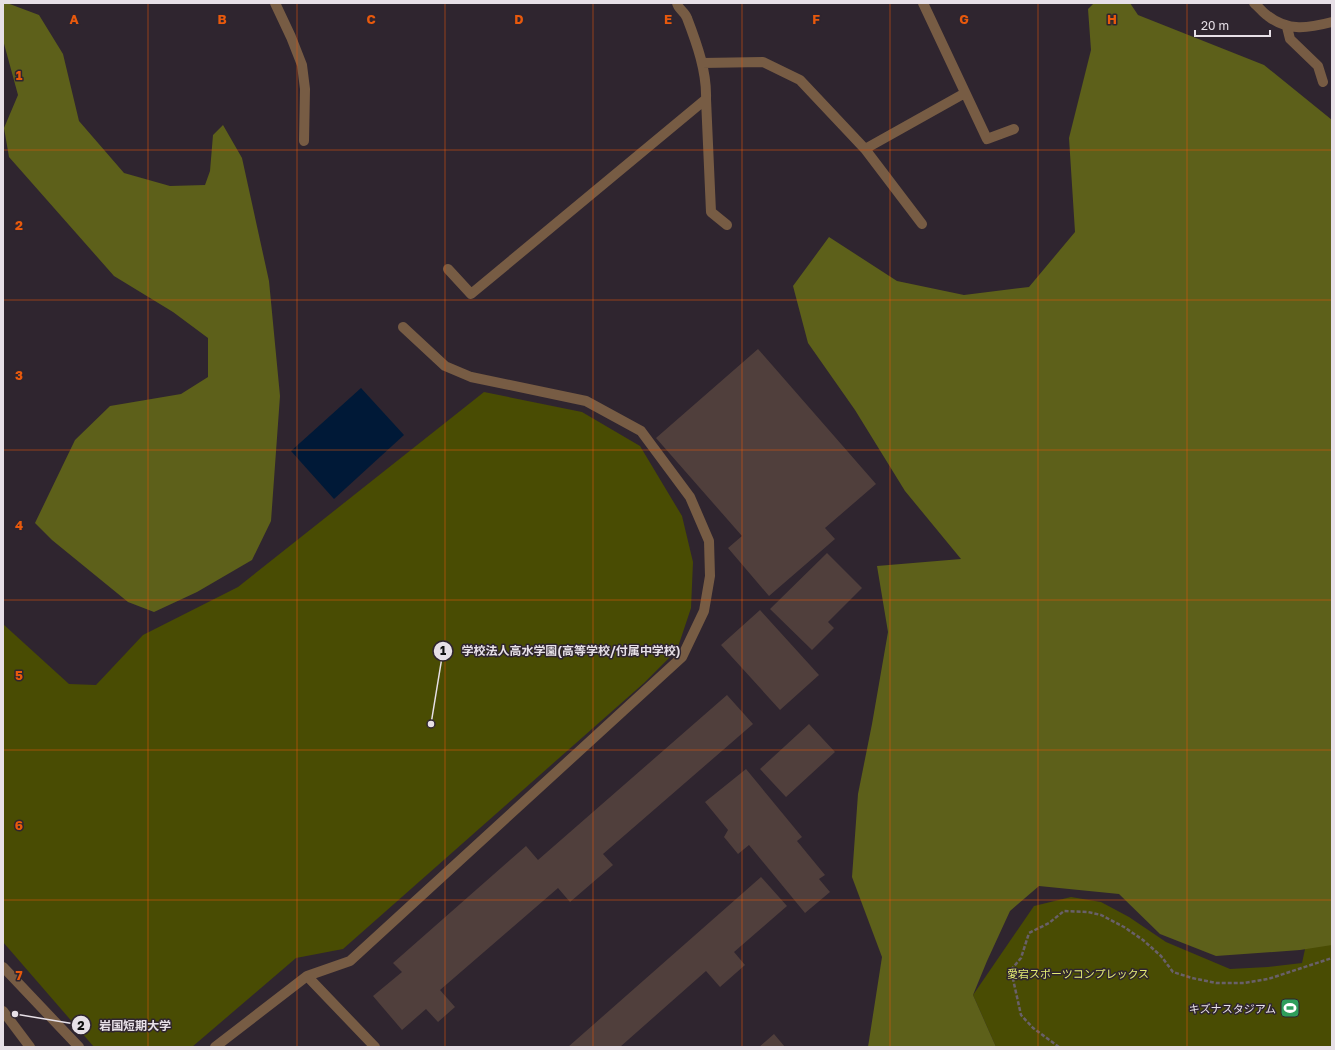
<svg xmlns="http://www.w3.org/2000/svg" width="1335" height="1050" font-family="'Golos Text','Noto Sans JP',sans-serif">
<rect width="100%" height="100%" fill="#2f252f"/>
<path fill="#494c03" d="M484,392L582,412L640,446L682,516L693,562L691,608L677,650L644,683L343,949L296,958L192,1047H94L3,942V624L69,684L96,685L143,635L238,587Z
M1332,825V1047H996L973,995L1034,906L1071,897L1101,902L1129,917L1166,942L1230,969L1268,967L1302,963Z"/>
<path fill="#5d601a" d="M3,3H7L39,15L63,54L79,121L124,173L170,186L205,185L210,171L213,135L223,125L242,158L269,281L280,396L271,521L252,560L197,592L154,612L128,602L52,540L35,523L75,440L110,406L181,394L208,377V338L173,312L114,276L9,157L4,128L18,95L3,40Z
M1094,3H1130L1138,15L1264,65L1332,120V945L1300,950L1216,956L1160,934L1119,894L1039,886L1010,911L987,961L973,995L996,1047H868L882,957L852,877L858,794L872,724L888,632L877,566L961,559L905,491L855,410L808,343L793,286L829,237L897,281L964,295L1029,287L1075,232L1069,138L1091,50L1088,9Z"/>
<path fill="#001937" d="M361,388L404,435L334,499L291,451Z"/>
<path fill="#503f3c" d="M758,349L876,484L825,528L835,539L769,596L728,548L742,536L656,438Z
M827,553L862,588L828,622L834,628L812,650L770,609Z
M760,610L819,675L780,710L721,645Z
M727,695L753,724L603,854L613,865L570,902L558,888L440,990L455,1007L438,1022L426,1009L402,1030L373,996L402,972L393,963L526,846L538,860Z
M809,724L835,752L786,797L760,769Z
M746,769L802,837L797,841L825,875L819,879L830,892L805,913L749,845L738,854L724,837L728,830L705,802Z
M761,877L787,906L734,952L745,965L720,987L706,971L620,1047H568Z
M774,1034L785,1047H759Z"/>
<g fill="none" stroke-linecap="round" stroke-linejoin="round">
<path stroke="#696069" stroke-width="2.5" stroke-dasharray="4 2" stroke-linecap="butt" d="M1059,1047L1033,1028L1021,1015L1011,970L1021,958L1029,933L1049,923L1064,911L1088,912L1101,915L1124,927L1143,940L1161,956L1173,972L1192,978L1216,983H1244L1268,979L1332,958"/>
<path stroke="#775c44" stroke-width="10" d="M3,967L79,1047
M3,1011L30,1047
M215,1047L307,976
M375,1047L307,976L350,961L682,657L704,611L710,576L709,541L690,497L641,431L586,401L471,377L445,366L403,327"/>
<path stroke="#775c44" stroke-width="10" d="M275,3L291,37L302,65L305,89L304,141
M923,3L987,139L1014,129
M1254,3C1259,7 1263,13 1268,16C1288,32 1309,28 1332,22
M1287,27L1290,39L1318,66L1323,82
M702,63L763,62L800,80L865,149
M706,99L711,212L727,225
M922,224L865,149L965,93
M448,269L471,294L706,99C707,72 697,44 687,18C685,12 678,9 677,3"/>
</g>
<path fill="none" stroke="#e8590c" stroke-width="1" stroke-opacity="0.55" d="M148,3V1047M297,3V1047M445,3V1047M593,3V1047M742,3V1047M890,3V1047M1038,3V1047M1187,3V1047M3,150H1332M3,300H1332M3,450H1332M3,600H1332M3,750H1332M3,900H1332"/>
<defs>
<g id="stadium-square" transform="scale(1)"><rect x="-9" y="-9" width="18" height="18" rx="4" fill="#2e9e5b" stroke="#2f252f"/><path d="M0-5a6.5 5 0 1 0 0 10a6.5 5 0 1 0 0-10ZM-3.5-1.8h7v3.6h-7Z" fill="#fff"/></g>
</defs>
<g fill-rule="evenodd">
<use href="#stadium-square" x="1290" y="1008"/>
</g>
<g text-anchor="middle" dominant-baseline="central" stroke-width="3" stroke-linejoin="round" paint-order="stroke">
<g font-size="11" fill="#e4ec74" stroke="#2f252f">
<text x="1078" y="973">愛宕スポーツコンプレックス</text>
</g>
<g font-size="11" fill="#e7e0e7" stroke="#2f252f" text-anchor="end">
<text x="1276" y="1008">キズナスタジアム</text>
</g>
</g>
<g font-size="13" text-anchor="middle" font-weight="bold" fill="#e8590c" stroke="#2f252f" stroke-width="3" stroke-linejoin="round" paint-order="stroke">
<text x="74" y="24">A</text>
<text x="222" y="24">B</text>
<text x="371" y="24">C</text>
<text x="519" y="24">D</text>
<text x="668" y="24">E</text>
<text x="816" y="24">F</text>
<text x="964" y="24">G</text>
<text x="1112" y="24">H</text>
<text x="19" y="80">1</text>
<text x="19" y="230">2</text>
<text x="19" y="380">3</text>
<text x="19" y="530">4</text>
<text x="19" y="680">5</text>
<text x="19" y="830">6</text>
<text x="19" y="980">7</text>
</g>
<path fill="none" stroke="#e7e0e7" stroke-width="1.5" d="M431 724L443 651M15 1014L81 1025"/>
<g fill="#e7e0e7" stroke="#2f252f" stroke-width="1.5">
<circle cx="431" cy="724" r="4"/>
<circle cx="15" cy="1014" r="4"/>
<circle cx="443" cy="651" r="10"/>
<circle cx="81" cy="1025" r="10"/>
</g>
<g font-size="12" text-anchor="middle" font-weight="bold" fill="#111">
<text x="443" y="655">1</text>
<text x="81" y="1030">2</text>
</g>
<g font-size="12" text-anchor="middle" font-weight="bold" fill="#e7e0e7" stroke="#2f252f" stroke-width="3" stroke-linejoin="round" paint-order="stroke">
<text x="571" y="655">学校法人高水学園(高等学校/付属中学校)</text>
<text x="135" y="1030">岩国短期大学</text>
</g>
<rect width="1335" height="1050" fill="none" stroke="#e7e0e7" stroke-width="8"/>
<path d="M1195 30v6h75v-6" fill="none" stroke="#e7e0e7" stroke-width="2"/>
<text x="1201" y="30" font-size="12" fill="#e7e0e7" stroke="#2f252f" stroke-width="3" paint-order="stroke">20 m</text>
</svg>
